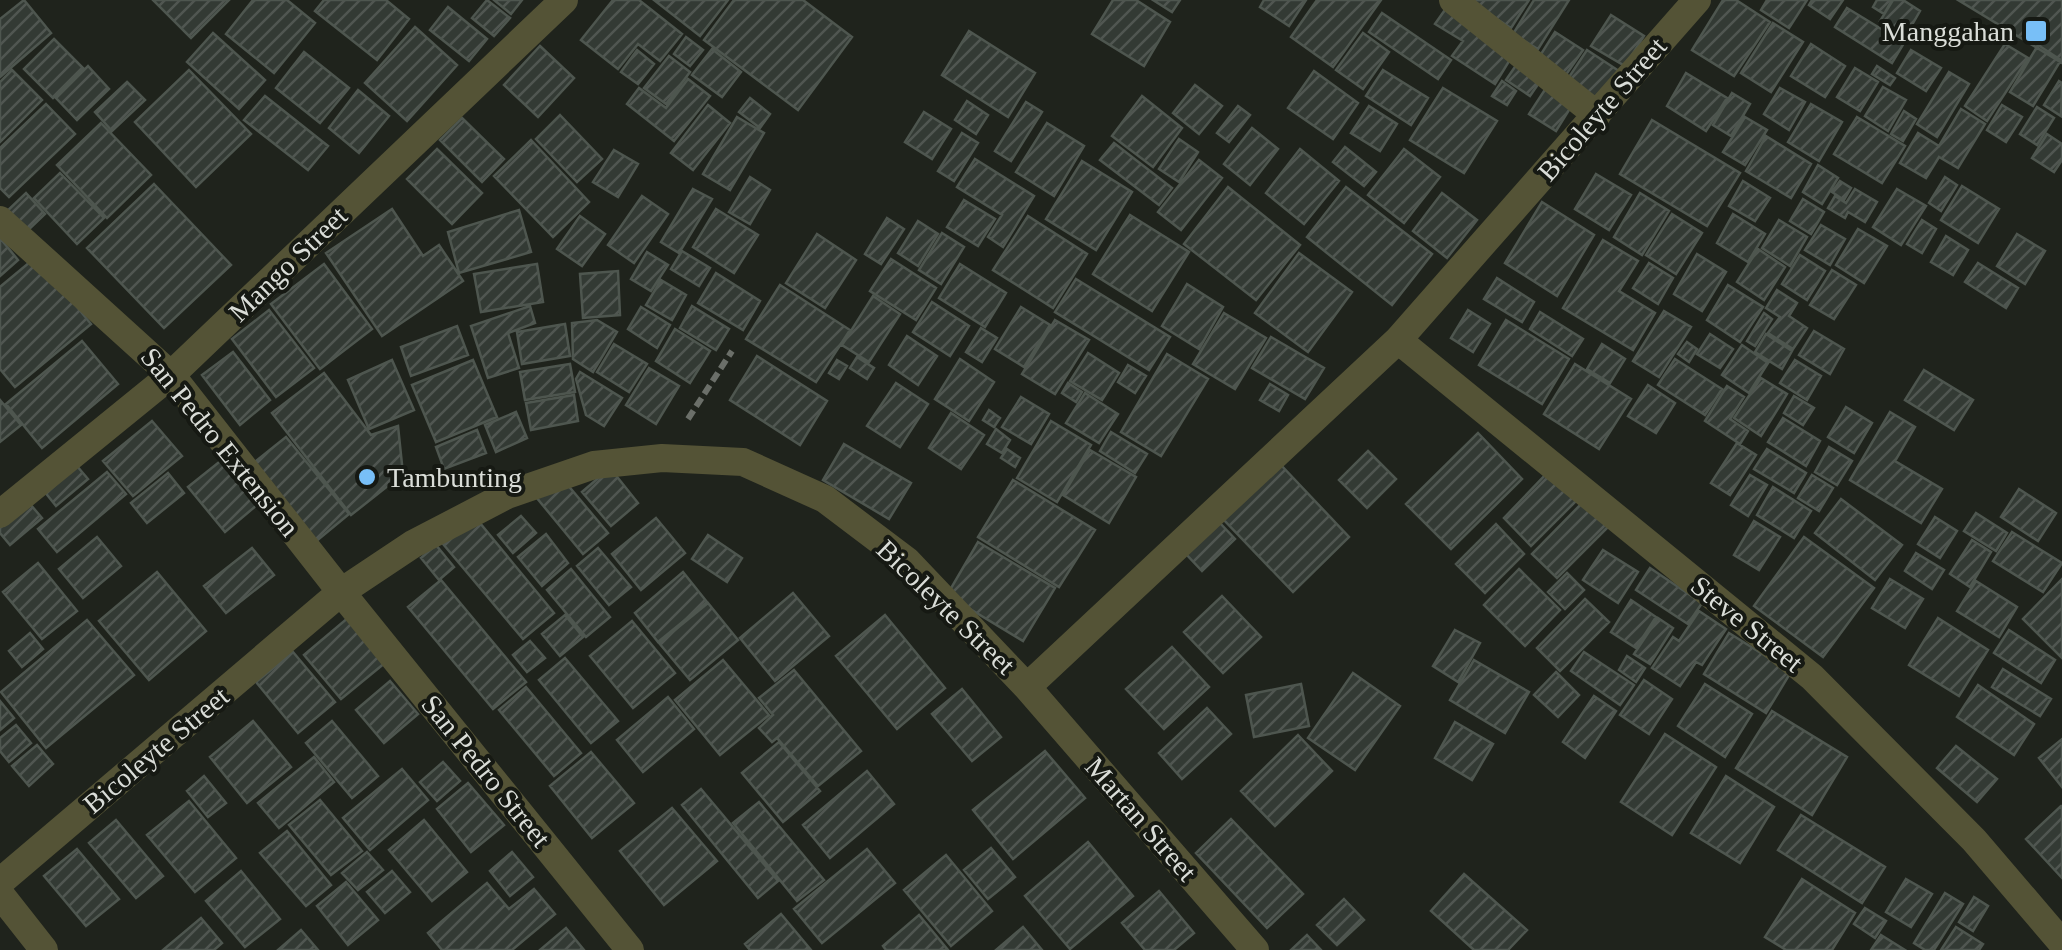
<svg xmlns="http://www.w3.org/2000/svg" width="2062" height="950" font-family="Georgia,serif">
<defs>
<pattern id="building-hatch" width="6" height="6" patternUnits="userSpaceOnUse" patternTransform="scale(2.5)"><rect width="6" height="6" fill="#333a34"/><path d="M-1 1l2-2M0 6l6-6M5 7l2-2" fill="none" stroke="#505651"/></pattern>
</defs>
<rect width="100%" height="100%" fill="#1f231c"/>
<path fill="url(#building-hatch)" stroke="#4e564f" stroke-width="2.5" d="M24,0L51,33L0,77V19Z
M153,0H229L191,38Z
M253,0H287L315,23L274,73L226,34Z
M324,0H386L409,19L377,60L315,11Z
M487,0L510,18L494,36L472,18Z
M494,0H522L511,14Z
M613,0H639L682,34L660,61L638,44L618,69L581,40Z
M654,0H728L700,36Z
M734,0H803L852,37L798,110L704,40Z
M1113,0H1136L1170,22L1144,66L1092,34Z
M1153,0H1180L1172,12Z
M1264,0H1306L1289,26L1260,7Z
M1317,0H1381L1333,67L1291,37Z
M1467,0H1529L1511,28Z
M1534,0H1569L1538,49L1513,34Z
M1723,0H1736L1770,22L1734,76L1692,50Z
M1767,0H1807L1789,28L1761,10Z
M1812,0H1843L1830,19L1809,5Z
M1877,0H1892L1884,14L1873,7Z
M1893,0H1903L1920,11L1905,37L1880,21Z
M1958,0H2062V63Z
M448,7L487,39L469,61L430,30Z
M1447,7L1516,50L1495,84L1452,56L1463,41L1435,24Z
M1847,8L1904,43L1892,63L1835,27Z
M1382,13L1451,60L1438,79L1369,32Z
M1611,15L1644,36L1625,66L1591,46Z
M1773,23L1803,42L1771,92L1741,73Z
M415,27L457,65L407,121L365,83Z
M969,31L1035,73L1008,117L942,75Z
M1555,32L1583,50L1563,79L1536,62Z
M213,33L265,80L239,109L187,62Z
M1363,33L1389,52L1363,89L1336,70Z
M686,37L703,50L690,66L674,54Z
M54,39L83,68L53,98L24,69Z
M1811,44L1845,66L1825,97L1791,76Z
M2005,44L2028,58L1987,121L1965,106Z
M2038,45L2061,60L2033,106L2010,92Z
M540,46L574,78L538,117L504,85Z
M712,49L741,72L722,97L692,75Z
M637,50L654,64L638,84L621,72Z
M1587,50L1619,71L1597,103L1565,83Z
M1911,50L1941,68L1926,91L1897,73Z
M304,52L349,88L320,123L276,88Z
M669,56L690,72L666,104L644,88Z
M1519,61L1543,77L1530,96L1506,80Z
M88,66L109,89L77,120L56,98Z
M1877,66L1895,78L1890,85L1872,74Z
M1855,68L1878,82L1860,111L1837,97Z
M12,70L42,100L0,142V82Z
M189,70L251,134L196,187L135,122Z
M1383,70L1428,98L1411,125L1366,96Z
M1314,71L1358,103L1333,139L1288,108Z
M1949,72L1969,84L1937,137L1917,124Z
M1686,73L1727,98L1706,131L1667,106Z
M688,79L710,96L674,141L627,104L639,88L666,108Z
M1502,81L1516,91L1507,105L1492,96Z
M2059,81L2062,83L2061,116L2044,105Z
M127,82L145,100L112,131L95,112Z
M1195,85L1222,106L1199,134L1173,113Z
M1548,85L1574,102L1556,131L1529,114Z
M1883,87L1906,100L1888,131L1865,116Z
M1443,88L1497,121L1464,173L1410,140Z
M1780,88L1805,102L1789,130L1764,114Z
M358,90L389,116L359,153L329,128Z
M1732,93L1750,104L1731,136L1713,125Z
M265,96L328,146L308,170L244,120Z
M1142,96L1182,128L1153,167L1112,136Z
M750,98L770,114L760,128L739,112Z
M967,101L988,115L976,134L955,120Z
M1026,102L1042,112L1011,161L995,151Z
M46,104L75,134L9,197L0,188V148Z
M1811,104L1842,122L1819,161L1788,142Z
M708,105L730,123L693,170L671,153Z
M2002,105L2022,117L2006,142L1987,130Z
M1238,106L1250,115L1229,142L1217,133Z
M1369,106L1397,124L1380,151L1351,133Z
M2037,107L2054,118L2037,145L2020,134Z
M1961,109L1985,124L1958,168L1939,157L1926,178L1900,163L1918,133L1939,146Z
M1904,111L1916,119L1903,141L1891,134Z
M924,112L951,129L932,159L905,142Z
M560,115L602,159L577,182L536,139Z
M737,117L764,133L730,190L703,174Z
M1745,117L1767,130L1745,165L1723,152Z
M1857,117L1905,146L1882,183L1834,154Z
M462,118L504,159L482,182L440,140Z
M1652,120L1740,173L1707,226L1620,174Z
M101,123L151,175L107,218L57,165Z
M1047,123L1084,146L1054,196L1016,172Z
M1252,128L1278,149L1250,185L1224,164Z
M962,133L978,143L954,181L938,171Z
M2047,134L2062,144V160L2054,172L2032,158Z
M1766,136L1811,164L1791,198L1746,171Z
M1179,139L1198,152L1179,182L1159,169Z
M531,140L589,202L553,237L494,176Z
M1114,143L1172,188L1159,205L1100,160Z
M1345,147L1376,172L1364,186L1333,162Z
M437,149L482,193L452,224L407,179Z
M1300,149L1339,181L1304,224L1266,193Z
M1404,149L1440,177L1404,223L1368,195Z
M614,150L638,164L618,197L593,182Z
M975,159L1034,196L1003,247L988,237L1002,215L957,187Z
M1199,160L1222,178L1181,230L1158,212Z
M1082,161L1132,192L1096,250L1046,219Z
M1818,165L1838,178L1822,204L1803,192Z
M60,173L104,218L77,244L34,198Z
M1596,174L1631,195L1609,230L1575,209Z
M750,177L770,190L750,224L729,212Z
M1945,177L1957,185L1941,211L1929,203Z
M1743,181L1770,198L1755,221L1729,206Z
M1840,181L1851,188L1844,200L1832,192Z
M154,184L231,265L164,328L87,248Z
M1962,186L1999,209L1978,243L1941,220Z
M1228,187L1300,245L1256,300L1184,244Z
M1346,187L1432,254L1392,305L1307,237Z
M693,189L712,199L679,253L661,242Z
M1855,189L1877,202L1865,222L1848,212L1845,218L1828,208L1835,196L1846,203Z
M1897,189L1926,206L1901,245L1873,227Z
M26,193L45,214L24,234L4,214Z
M1442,193L1477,220L1447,258L1413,231Z
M1640,193L1669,211L1642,255L1614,237Z
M642,196L668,214L634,263L608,245Z
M1803,199L1824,212L1811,234L1790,221Z
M964,200L995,219L978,246L947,227Z
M1542,202L1594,235L1557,296L1505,263Z
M392,209L423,256L439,245L463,281L382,336L326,253Z
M716,209L758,235L734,273L693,247Z
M519,210L531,252L459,273L448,232Z
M1672,214L1702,233L1676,274L1646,255Z
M1733,214L1765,234L1748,262L1717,243Z
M1130,215L1189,252L1152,311L1093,274Z
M580,216L605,234L582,266L557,249Z
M1028,216L1087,254L1053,308L993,270Z
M887,218L904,229L881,264L865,254Z
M1779,220L1807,237L1790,266L1762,248Z
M1922,220L1936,229L1922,253L1907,244Z
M918,221L938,234L918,266L898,253Z
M1821,225L1845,239L1830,265L1805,250Z
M1858,229L1887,246L1864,283L1836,265Z
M942,233L964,247L941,284L919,270Z
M817,234L856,260L825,308L786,283Z
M2017,234L2045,251L2025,284L1997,266Z
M1946,236L1968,250L1953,275L1931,262Z
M0,238L18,260L0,276Z
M1603,240L1638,261L1619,291L1655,313L1633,350L1563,308Z
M1758,249L1785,267L1764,300L1737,282Z
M682,251L710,268L699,286L671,269Z
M647,252L668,265L651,291L631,279Z
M1299,253L1352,292L1308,352L1255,313Z
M1697,254L1726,272L1702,311L1674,294Z
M1800,255L1825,271L1807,300L1782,284Z
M36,257L91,324L15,387L0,369V287Z
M891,259L936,288L916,320L870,291Z
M1649,263L1673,278L1658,304L1633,288Z
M1978,263L2018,288L2006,308L1965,282Z
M324,264L372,329L320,369L271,304Z
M537,264L543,302L481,312L474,274Z
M960,264L1006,293L985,327L939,298Z
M1832,270L1856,285L1834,319L1810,305Z
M618,271L620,315L583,318L580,274Z
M716,273L760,301L743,330L698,303Z
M1497,278L1534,302L1522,322L1484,299Z
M1076,279L1170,337L1149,370L1055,312Z
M661,280L686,295L672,320L646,305Z
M1187,284L1223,307L1199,349L1162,326Z
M780,285L850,330L816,382L746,339Z
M1728,285L1763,307L1740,342L1707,320Z
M1777,290L1797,303L1789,316L1807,328L1793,349L1768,333L1780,317L1766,308Z
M873,296L900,314L869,362L842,345Z
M932,302L969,326L950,356L913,332Z
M530,306L535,323L508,333L519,368L488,378L471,326Z
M692,306L729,329L716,350L680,328Z
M641,307L670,325L657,348L628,329Z
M1021,307L1050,325L1024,367L995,349Z
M269,310L314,368L276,397L232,339Z
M1468,310L1490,324L1473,352L1451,338Z
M1664,311L1691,327L1659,377L1633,361Z
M1540,312L1583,339L1572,356L1530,329Z
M1224,313L1266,338L1235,389L1193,364Z
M1764,313L1772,319L1755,346L1747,341Z
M597,320L617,332L593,372L573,359L572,323Z
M1055,320L1089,340L1055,394L1022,374Z
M1506,320L1569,359L1542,404L1479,365Z
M565,324L570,356L522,364L517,332Z
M457,326L468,355L411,376L401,347Z
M981,328L997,338L982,362L966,352Z
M675,329L710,351L690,383L656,361Z
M1814,331L1844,349L1830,374L1799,355Z
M1710,334L1733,349L1720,368L1697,354Z
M1766,334L1792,351L1782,369L1755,352Z
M907,336L937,356L918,385L889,365Z
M1271,337L1324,368L1305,399L1252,368Z
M82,341L118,384L42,448L6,404Z
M1687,342L1697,349L1689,362L1678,354Z
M614,344L647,364L629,392L597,372Z
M1602,344L1625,359L1610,383L1587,369Z
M1742,345L1768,363L1749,393L1722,375Z
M233,352L270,400L240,425L202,375Z
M1088,353L1119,373L1102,400L1070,381Z
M1167,354L1208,379L1161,456L1121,432Z
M757,356L827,401L800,445L730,400Z
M857,357L874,368L867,379L850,368Z
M960,359L994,382L969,421L935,399Z
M1675,359L1722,389L1705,415L1658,385Z
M392,360L414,410L369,429L348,380Z
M473,360L497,417L436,442L412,385Z
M837,360L847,366L839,379L829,373Z
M1795,360L1821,376L1807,400L1780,383Z
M570,364L575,392L525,400L520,372Z
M1575,364L1631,399L1599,449L1544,414Z
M1128,365L1146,376L1135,393L1118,382Z
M649,368L679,386L656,424L626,405Z
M1924,370L1973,400L1954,430L1905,400Z
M580,372L622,398L604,426L586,415L576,379Z
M324,373L371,435L398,426L403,474L351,515L272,413Z
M1761,378L1787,394L1761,436L1734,418Z
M896,383L928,404L900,447L867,426Z
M1068,383L1082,392L1076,402L1062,393Z
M1270,384L1288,395L1279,411L1260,400Z
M1648,385L1675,403L1656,433L1628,416Z
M1727,386L1744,397L1730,419L1748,431L1740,444L1705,421Z
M1085,393L1118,414L1099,443L1066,423Z
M574,395L578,421L531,430L526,403Z
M1794,396L1814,408L1803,425L1784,413Z
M1021,397L1049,414L1031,444L1002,427Z
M0,400L21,425L0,442Z
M1846,407L1872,423L1854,453L1828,437Z
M989,410L1000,418L994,427L983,420Z
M516,412L527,438L496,452L485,425Z
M1890,412L1915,427L1895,461L1942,489L1921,523L1850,480Z
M951,413L984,435L961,469L929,448Z
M1783,418L1820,441L1806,466L1768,442Z
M152,421L182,456L133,496L103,461Z
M1051,421L1091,445L1057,502L1017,478Z
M996,429L1010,440L1002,453L987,444Z
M477,430L486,453L444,469L436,447Z
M1111,432L1147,454L1135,473L1100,451Z
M1478,433L1522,479L1451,549L1406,504Z
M286,437L349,514L314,543L251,465Z
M1737,443L1756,455L1730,495L1711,483Z
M844,444L911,483L889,519L823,480Z
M1829,447L1852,461L1837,485L1815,472Z
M1007,449L1020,458L1015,467L1001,458Z
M1767,449L1806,473L1794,493L1754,469Z
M1090,450L1136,477L1109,523L1063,495Z
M1368,451L1396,479L1367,508L1339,480Z
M228,455L264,499L225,532L188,487Z
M71,459L88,479L56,506L40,486Z
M1280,464L1349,537L1293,592L1223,519Z
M610,468L638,503L611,526L582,492Z
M107,472L126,494L57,552L38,529Z
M1548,472L1576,501L1531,546L1504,518Z
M168,473L184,493L147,523L131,503Z
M1750,475L1767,485L1748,516L1731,505Z
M1812,475L1833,488L1819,511L1798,498Z
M561,477L608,533L583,554L536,497Z
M1013,480L1095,530L1059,587L978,537Z
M1773,487L1811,511L1794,538L1757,515Z
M2019,489L2056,513L2038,541L2001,517Z
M1841,499L1902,545L1875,580L1815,533Z
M1584,501L1609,526L1557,578L1532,554Z
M30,504L42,518L10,545L0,533V528Z
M1976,513L2007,533L1996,551L1964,531Z
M521,516L536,533L513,553L498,535Z
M475,517L554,613L523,639L443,544Z
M1935,517L1957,531L1940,558L1918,544Z
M656,518L685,553L641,590L612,554Z
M1754,521L1780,537L1759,570L1734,555Z
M1219,522L1235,539L1202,571L1186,554Z
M1496,524L1524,554L1485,593L1456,564Z
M2012,532L2062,563L2043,592L1993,561Z
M546,534L568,563L542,586L518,557Z
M708,535L742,558L727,582L692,559Z
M97,537L121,566L83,598L59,569Z
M1804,537L1874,588L1823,657L1754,606Z
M1972,540L1991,552L1970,587L1950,574Z
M978,542L1055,588L1023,641L947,595Z
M436,545L454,567L439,580L421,558Z
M252,548L274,575L226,613L204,586Z
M598,548L631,587L609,605L577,566Z
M1603,550L1638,572L1618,603L1583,580Z
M1916,553L1944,570L1932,589L1905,571Z
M38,563L77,611L42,639L3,592Z
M1650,568L1702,603L1688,624L1636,590Z
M571,569L610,617L586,637L547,590Z
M1519,569L1560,610L1525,646L1484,605Z
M157,572L206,631L149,680L99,621Z
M683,572L707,602L658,642L635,613Z
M1567,573L1584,590L1565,609L1548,592Z
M1890,579L1923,599L1905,628L1872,608Z
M2062,579V658L2023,619Z
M441,580L526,682L493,709L408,607Z
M1976,581L2017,607L1999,637L1957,611Z
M793,593L829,636L775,681L740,638Z
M1222,596L1261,637L1223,673L1184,632Z
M1585,599L1609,622L1560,671L1537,648Z
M1631,600L1656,617L1636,648L1611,632Z
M708,603L738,640L690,680L659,643Z
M1699,611L1726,629L1702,665L1696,662L1680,686L1652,668L1673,637L1679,641Z
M565,615L583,637L560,656L542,634Z
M885,615L945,688L897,729L836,656Z
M349,617L386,662L341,699L304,655Z
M1658,618L1673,628L1650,664L1634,654Z
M1938,618L1988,650L1959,696L1909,665Z
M87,620L134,675L46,748L1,692Z
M632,621L675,673L633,708L590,656Z
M1455,630L1480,643L1458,682L1433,666Z
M2009,630L2055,660L2041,683L1994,653Z
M30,633L43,649L22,667L9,651Z
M1729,633L1791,672L1766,713L1704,674Z
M530,641L545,658L527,672L513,655Z
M1172,647L1209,687L1164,729L1126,689Z
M293,652L335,702L298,733L256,682Z
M1584,652L1634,685L1620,705L1571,671Z
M1627,656L1645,668L1636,682L1619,670Z
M565,658L618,721L591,743L539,680Z
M723,660L769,715L720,755L675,700Z
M1474,660L1529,692L1505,733L1450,700Z
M2003,669L2051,699L2040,716L1992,687Z
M794,670L861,751L818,786L777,738L772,742L759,728L773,715L759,698Z
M1556,672L1579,695L1558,717L1534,695Z
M1353,673L1400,706L1355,770L1308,738Z
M1644,680L1672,699L1649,734L1620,715Z
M390,681L418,714L384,743L356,710Z
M1301,684L1309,726L1254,737L1246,695Z
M1705,684L1752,714L1725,757L1678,726Z
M1978,685L2034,724L2014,755L1957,717Z
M526,687L581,753L554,776L499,710Z
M962,689L1001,737L972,761L932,714Z
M1594,696L1616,711L1585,758L1563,742Z
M668,697L694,729L643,772L617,740Z
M0,701L14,718L0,730Z
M1207,708L1231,734L1182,779L1159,753Z
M1772,711L1847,757L1812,815L1736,768Z
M253,721L291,767L247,803L210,757Z
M332,721L378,776L352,798L306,743Z
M1455,722L1493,744L1472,780L1435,758Z
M16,725L31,743L9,762L0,751V738Z
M1665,734L1716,767L1672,835L1621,802Z
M1298,735L1332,771L1275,826L1241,791Z
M2062,739V787L2039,758Z
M779,742L820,791L783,822L742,773Z
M37,745L53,764L29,786L12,766Z
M1956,746L1997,779L1977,802L1937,768Z
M1045,751L1085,798L1013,859L973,810Z
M591,752L634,803L592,838L550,786Z
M314,757L334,782L279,828L258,803Z
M443,762L460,781L437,801L420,782Z
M402,769L428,800L370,850L343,818Z
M867,771L894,804L830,858L803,825Z
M204,776L226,803L208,817L187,791Z
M1726,776L1774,807L1740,863L1691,833Z
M468,783L504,825L471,852L437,809Z
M701,789L778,881L758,898L682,805Z
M320,800L362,851L331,875L289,825Z
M189,801L236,858L195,892L147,835Z
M759,802L824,880L797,901L733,823Z
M2061,806H2062V878L2026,839Z
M672,808L717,861L664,905L620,851Z
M1801,815L1885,867L1862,903L1778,850Z
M1231,819L1303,894L1267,928L1196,853Z
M116,820L163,876L136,898L89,843Z
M424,820L467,872L432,901L389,850Z
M287,831L331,885L306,906L260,853Z
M1088,842L1133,896L1070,949L1025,896Z
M991,848L1015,877L988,899L964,870Z
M77,849L119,899L86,926L44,876Z
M867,849L895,883L822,943L794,909Z
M367,852L383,870L358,890L342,873Z
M512,852L533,877L510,896L490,871Z
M946,855L992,911L951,946L904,890Z
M241,871L280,919L245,947L206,901Z
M392,871L410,892L385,913L367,892Z
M1464,874L1527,930L1508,950H1474L1431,911Z
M1802,879L1855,913L1832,950H1786L1765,937Z
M1906,879L1932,894L1911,927L1886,912Z
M346,882L378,920L348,945L317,906Z
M487,883L509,909L534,889L555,914L512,950H442L428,933Z
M1159,891L1194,933L1174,950H1145L1122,923Z
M1945,893L1963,904L1934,950H1925L1914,943Z
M1974,897L1988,906L1973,931L1959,922Z
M1344,899L1364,920L1337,945L1317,925Z
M1865,908L1886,921L1875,938L1854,924Z
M781,914L811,950H750L745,944Z
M919,915L948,950H886L883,946Z
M201,918L222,943L214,950H163Z
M1023,927L1042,950H996Z
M1956,927L1983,944L1979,950H1941Z
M566,928L584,950H540Z
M301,930L318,950H278Z
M1307,935L1321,950H1291Z
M1881,935L1905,950H1871Z"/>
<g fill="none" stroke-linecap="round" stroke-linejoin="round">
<path stroke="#6b6f69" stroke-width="6" stroke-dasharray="10 5" stroke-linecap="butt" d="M688,419L732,351"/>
<path stroke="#545336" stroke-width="28" d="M1453,0L1597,115
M0,220L171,375L341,592L630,950
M1398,340L1812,677L1974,840L2062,943
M0,514L171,375L564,0
M1027,687L1398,340L1697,0
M0,882L341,592L413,544L507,495L594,465L662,458L743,462L825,499L907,561L1027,687L1255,950
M0,894L44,950"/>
</g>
<g fill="#78bff7" stroke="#161913" stroke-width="4">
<rect x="2024" y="19" width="24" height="24" rx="5"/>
<circle cx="367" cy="477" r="10"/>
</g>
<g text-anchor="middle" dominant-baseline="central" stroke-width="8" stroke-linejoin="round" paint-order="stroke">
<g font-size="28" fill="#daddd8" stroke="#161913" text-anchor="end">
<text x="2014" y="31">Manggahan</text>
<text x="387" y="477" text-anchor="start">Tambunting</text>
</g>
<g font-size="28" fill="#daddd8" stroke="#161913">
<text transform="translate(1602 109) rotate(-49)">Bicoleyte Street</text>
<text transform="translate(288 264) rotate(-44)">Mango Street</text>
<text transform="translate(220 442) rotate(51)">San Pedro Extension</text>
<text transform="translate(946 607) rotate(44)">Bicoleyte Street</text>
<text transform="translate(1747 624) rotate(39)">Steve Street</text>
<text transform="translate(156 750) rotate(-40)">Bicoleyte Street</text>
<text transform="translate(486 771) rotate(51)">San Pedro Street</text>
<text transform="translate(1141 819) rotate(49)">Martan Street</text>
</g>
</g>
</svg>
